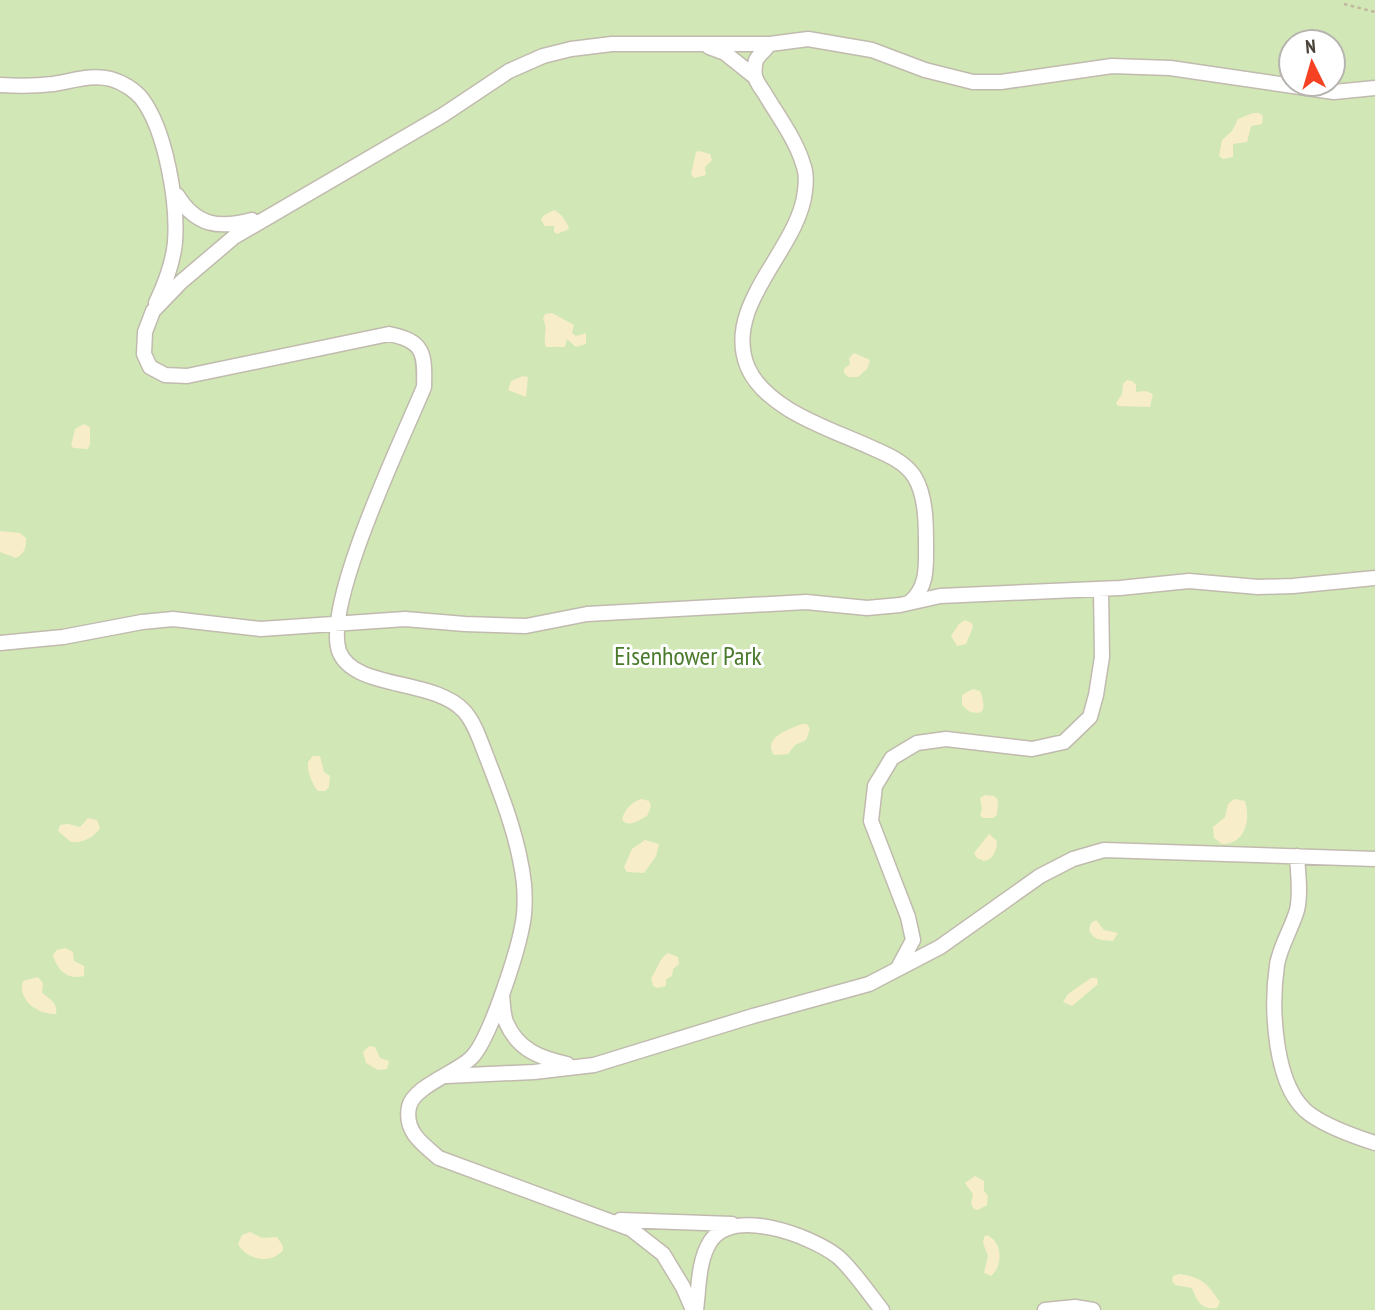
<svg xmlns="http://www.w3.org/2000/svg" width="1375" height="1310" font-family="'PT Sans Narrow',sans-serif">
<rect width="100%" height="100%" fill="#f5f2eb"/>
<path fill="#d1e8b6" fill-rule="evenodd" d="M0,0H1375V1310H0ZM1291,42H1333V84H1291Z"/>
<path fill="#f7edc9" d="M1253,113H1259L1263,116L1262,124L1251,126L1247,142L1233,144V157L1223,159L1219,156L1222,140L1232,131L1238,119Z
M699,151L710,154L712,160L705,167L706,175L694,178L691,174L696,152Z
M554,210C560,212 568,223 569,229L557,234L554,232V226H545L541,220L543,216Z
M552,313L574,325L572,333L576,336L586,333V344L576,347L567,339L565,347H546C542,337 549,329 543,319L545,314Z
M854,353L870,360L867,369L858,377H848L844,373V369L850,364L849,358Z
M523,376L528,377L526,397L508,390L511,381Z
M1127,380L1132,381L1136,385V392L1146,391L1153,394L1150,407L1118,406L1116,403L1122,394L1123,384Z
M84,424L90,427V444L88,449L74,448L71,446L75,429Z
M0,531L20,533L26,538C27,547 24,554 16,558L0,552Z
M965,620L972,623L973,627L966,644L957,646L951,636L959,624Z
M973,689L980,691C983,697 984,704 983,710L979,713L970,712L962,705V695Z
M802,724H807L810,729L806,740L795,745L788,754L774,755C762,738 789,729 802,724Z
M313,756H320L324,772L330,776L329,787L325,791H318C312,784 307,771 308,762Z
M985,795L994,796L998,800L997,815L993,818H983L980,815L982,809L980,798Z
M642,799L649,801L651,806L647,816C639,820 629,828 622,820C624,810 632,801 642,799Z
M1234,799L1245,801C1251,821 1245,844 1222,844L1214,838L1213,827L1225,817L1228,804Z
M88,818L97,820L100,828C94,838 82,843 71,842L58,831L60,825L68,824L80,827Z
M989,834L997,841C997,850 993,860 984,861L977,858L974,853Z
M645,840L659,844L656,856L644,873L627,872L624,867L632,849Z
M1096,920L1104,930L1118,933L1113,941C1102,940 1094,941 1089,930L1091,923Z
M65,948L73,952L74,961L84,966V976C68,980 57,971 53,955L57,950Z
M668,953L678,957L679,964L673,969L672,976L666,979V986L657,988L653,986L651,978C657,971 659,958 668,953Z
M38,977L43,983L42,993C50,999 58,1003 56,1014C38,1015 17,1000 23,981Z
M1091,978H1097L1098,984L1072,1006L1063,1002L1068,994Z
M369,1046L375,1047L380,1058L389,1061L387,1069L378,1070L366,1063L363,1052Z
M975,1176L984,1181V1191L988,1196L987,1205L978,1210L974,1209L971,1204L973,1194L965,1183Z
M250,1232L262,1238L277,1237L283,1246V1250C271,1265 247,1260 238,1244L242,1235Z
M987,1235C1003,1242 1003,1266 991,1276L984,1273L988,1256L983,1243L984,1237Z
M1180,1274C1204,1278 1207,1284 1220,1302L1217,1308C1201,1310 1197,1301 1192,1288L1175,1285L1172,1281L1173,1276Z"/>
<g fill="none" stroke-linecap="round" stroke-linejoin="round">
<g stroke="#c1baae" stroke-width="17">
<path id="minor" d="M709,47L725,53L755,77
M0,85C17,86 36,86 53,84C73,81 91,74 111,79C122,82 135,90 142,99C166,131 178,203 175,242C173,264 165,284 156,303
M177,195C196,226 219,229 252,220
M910,602C928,587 926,566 926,544C926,523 926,495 914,476C904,461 886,454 870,447C831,429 767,410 748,368C721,305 799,250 805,191C806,183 806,171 803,164C796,140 778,116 765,94C762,89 756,82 755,76C754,72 755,63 756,60C759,55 766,49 770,44L808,39L872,50L925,70L973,82H1001L1112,66L1170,68L1334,92L1375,88
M0,643L63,637L142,622L173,619L261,629L405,619L465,624L526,626L587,614L806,602L867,608L900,605L940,596L1120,588L1189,581L1258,587L1293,586L1375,578
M1297,856C1298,874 1301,893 1297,910C1292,928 1280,946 1277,965C1271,1006 1273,1089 1311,1115C1330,1128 1353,1136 1375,1143
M898,968L913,940L908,917L871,821L875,786L892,758L917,743L946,739L1032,749L1064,742L1090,717L1096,695L1102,657L1101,589
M502,995C503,1003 503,1014 506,1022C518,1050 540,1058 567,1064
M447,1076L534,1072L594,1065L753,1016L869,984L940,947L1040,876L1073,859L1104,850L1375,859
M620,1220L732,1224
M693,1310L683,1287L663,1254L631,1229L439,1158C422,1144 404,1131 409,1107C413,1087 455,1073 470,1059C489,1043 517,953 522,927C525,914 525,897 524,884C519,840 503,799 487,758C481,743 475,723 464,711C434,678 353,690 339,651C323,603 403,438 424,387C425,353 424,341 389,334L187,376L165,375L150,367L144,354L145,332L153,311L181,282L234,237L443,115L509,71L543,56L571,49L612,44H770
M696,1310C699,1288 698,1261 710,1242C733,1206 811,1236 837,1256C851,1267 870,1295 882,1310
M1045,1310L1075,1307L1093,1310"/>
</g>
<path stroke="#c2b69f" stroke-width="2.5" stroke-dasharray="3.5 3.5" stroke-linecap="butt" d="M1344,4L1375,12"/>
<use href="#minor" stroke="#fff" stroke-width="14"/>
</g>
<g text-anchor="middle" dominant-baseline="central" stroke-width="6" stroke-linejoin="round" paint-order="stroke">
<g font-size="26" fill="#4a7b2c" stroke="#fff">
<text x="688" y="655">Eisenhower Park</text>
</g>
</g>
<g transform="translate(1312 63) rotate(355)"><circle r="33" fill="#ffffff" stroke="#b7b4b0" stroke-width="2"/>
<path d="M0-5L12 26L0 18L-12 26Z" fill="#f44223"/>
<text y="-10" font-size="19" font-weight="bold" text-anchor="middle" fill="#4a4339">N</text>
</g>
</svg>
